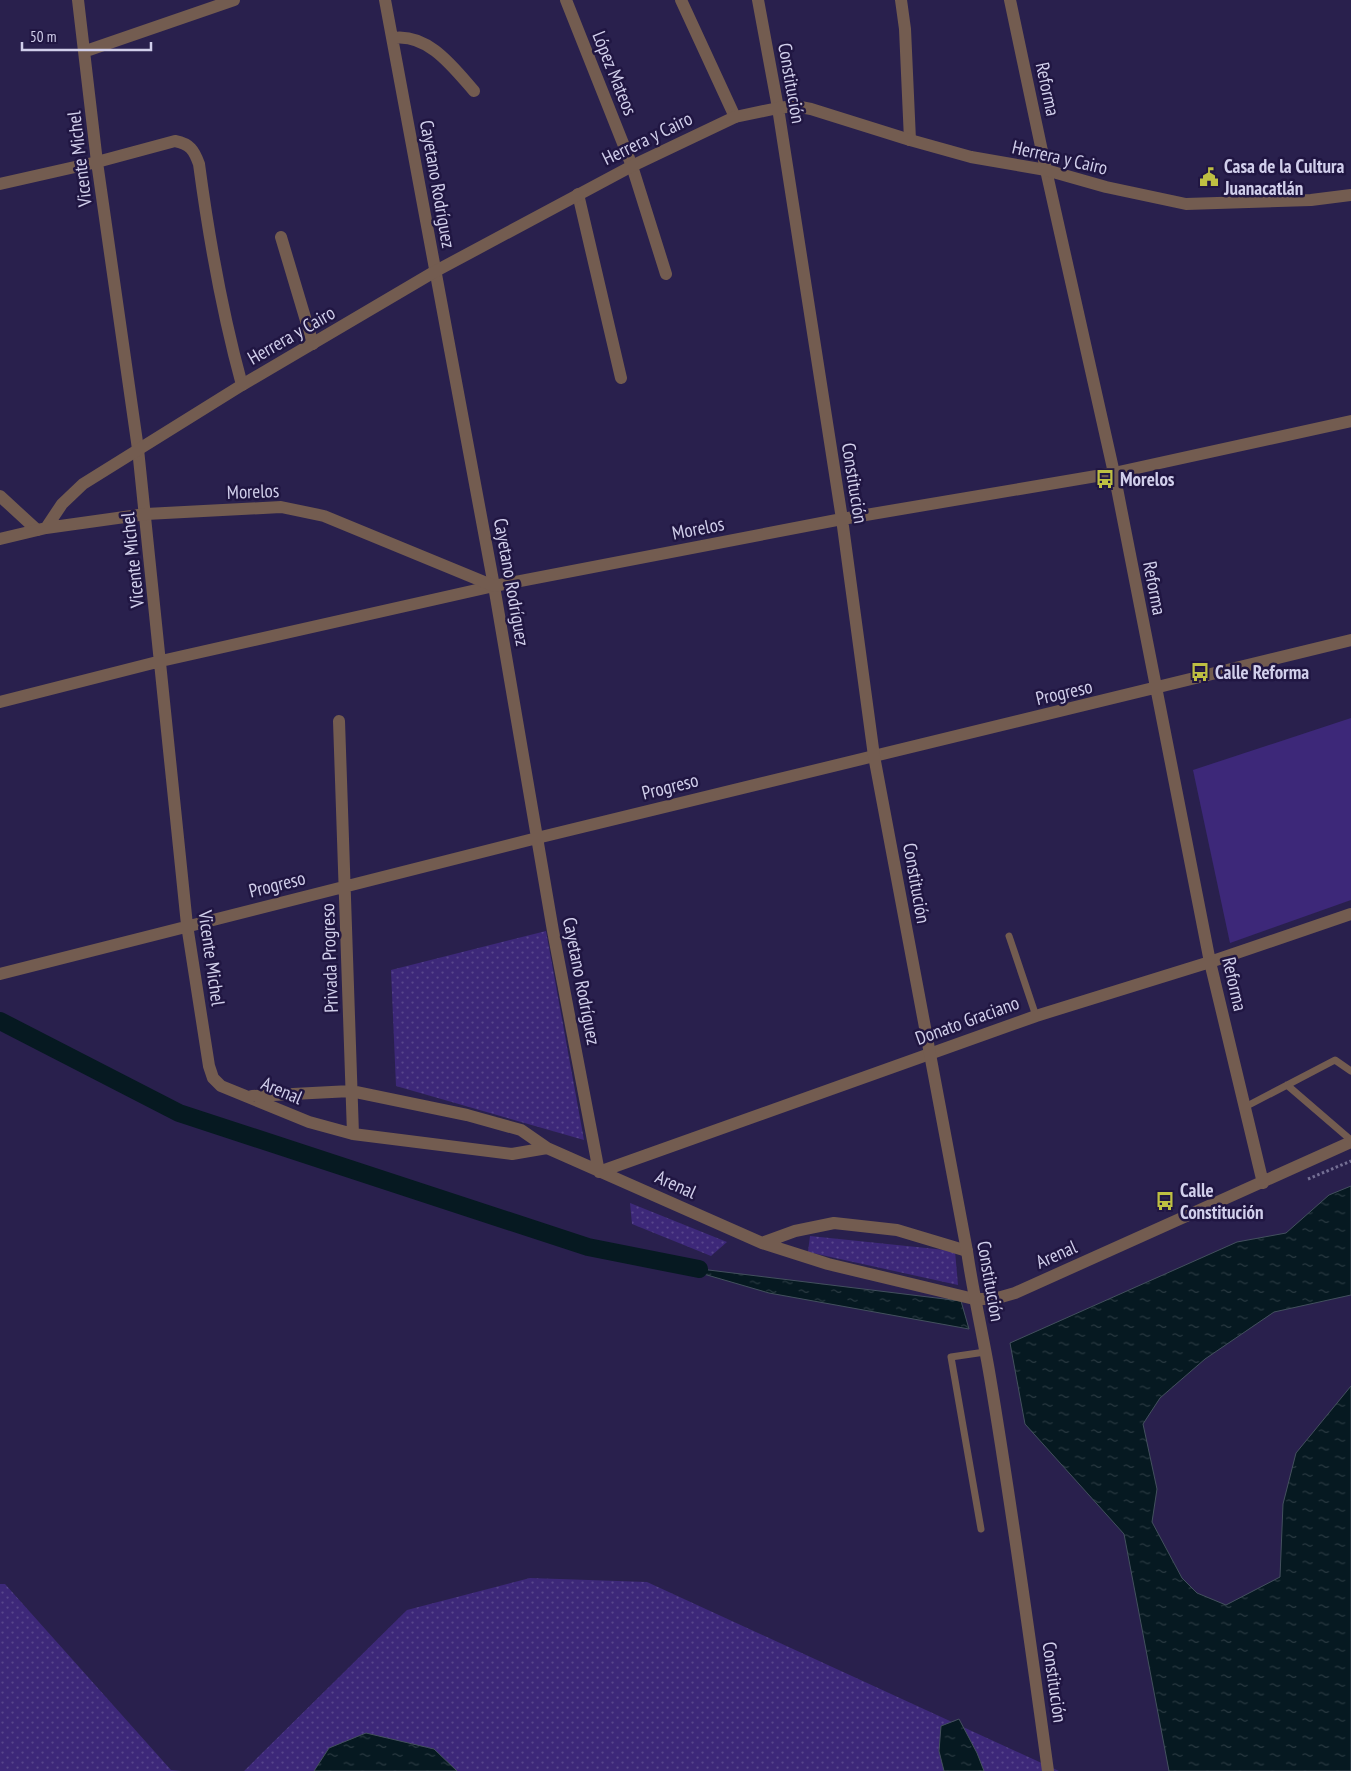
<svg xmlns="http://www.w3.org/2000/svg" width="1351" height="1771" font-family="'PT Sans Narrow',sans-serif">
<defs>
<pattern id="green-dots" width="8" height="8" patternUnits="userSpaceOnUse" patternTransform="scale(1.25)"><rect width="8" height="8" fill="#3d2879"/><path d="M2 2h.1M6 6h.1" fill="none" stroke="#58468c" stroke-width="1.8" stroke-linecap="round"/></pattern>
<pattern id="water-ripples" width="26" height="14" patternUnits="userSpaceOnUse" patternTransform="scale(1.25)"><rect width="26" height="14" fill="#061921"/><path d="M2 4q2-2 4 0t4 0M15 11q2-2 4 0t4 0" fill="none" stroke="#293941"/></pattern>
</defs>
<rect width="100%" height="100%" fill="#29204d"/>
<path fill="url(#green-dots)" d="M546,931L584,1140L396,1086L391,970Z
M630,1203L727,1242L711,1256L632,1224Z
M810,1236L955,1251L958,1285L808,1252Z
M530,1578L647,1582L1059,1771H244L407,1610Z
M0,1584H5L171,1770L182,1771H0Z"/>
<path fill="#3d2879" d="M1351,718V900L1230,943L1193,770Z"/>
<path fill="url(#water-ripples)" stroke="#43505e" d="M1351,1186V1295L1274,1312L1205,1359L1160,1398L1143,1424L1157,1489L1152,1522L1182,1578L1197,1593L1226,1605L1280,1577L1283,1504L1296,1453L1351,1386V1771H1169L1124,1534L1025,1424L1010,1343L1237,1242L1286,1233L1329,1195Z
M676,1266L961,1301L969,1329L769,1293Z
M959,1719L977,1753L984,1771H944L939,1751L941,1726Z
M366,1733L434,1749L457,1771H314L329,1748Z"/>
<g fill="none" stroke-linecap="round" stroke-linejoin="round">
<path stroke="#061921" stroke-width="18" d="M0,1021L179,1113L588,1247L699,1269"/>
<path stroke="#746f94" stroke-width="3" stroke-dasharray="2.5 2.5" stroke-linecap="butt" d="M1308,1179L1351,1161"/>
<path stroke="#735c50" stroke-width="7" d="M1009,936L1036,1016
M1287,1085L1351,1140
M1245,1107L1335,1060L1351,1071
M981,1529L951,1357L985,1352"/>
<path stroke="#735c50" stroke-width="12" d="M78,0L97,162L138,449L187,925L209,1066L213,1078L221,1086L309,1122L353,1134L512,1154L547,1148
M385,0L494,586L553,931L599,1172L1036,1016L1210,962L1351,914
M566,0L632,166L666,274
M681,0L735,117
M758,0L778,108
M901,0L905,29L910,140
M1010,0L1046,170L1114,473L1210,962L1263,1183
M393,38C428,33 453,67 474,91
M86,51L234,0
M0,184L97,162L175,141C190,144 194,150 199,164C209,239 222,312 242,385
M578,194L621,378
M281,237L313,344
M0,496L37,530
M0,702L161,661L494,586
M339,721L353,1134
M0,974L537,838L1351,640
M252,1096L351,1091L467,1115L521,1130L547,1148L762,1243
M967,1251L897,1230L834,1223L795,1231L762,1243L828,1264L974,1299H994L1015,1293L1351,1142"/>
<path stroke="#735c50" stroke-width="12" d="M778,108L842,519L874,756L967,1251C973,1293 983,1335 990,1377C1012,1508 1030,1639 1048,1771
M46,528L62,504L83,484L242,385L434,272L632,166L735,117L778,108L795,106L811,109L910,140L971,157L1046,170L1106,187L1186,204L1311,200L1351,195
M0,539L46,528L146,514L281,507L324,516L494,586L842,519L1114,473L1351,421"/>
</g>
<defs>
<g id="civic-bare" transform="scale(1.5)"><path d="M-.6-6.5H3V-4.5H.6V-3L4-1V1h2V6H-6V1h2V-1L-.6-3ZM-1.2 2.5V6h2.4V2.5Z" fill="#bebf42" stroke="#201642" stroke-width="2.5" paint-order="stroke"/></g>
<g id="bus-bare" transform="scale(1.5)"><path d="M-5-6H5V4H4V6H2V4H-2V6H-4V4H-5ZM-3.5-4V0h7V-4ZM-3.5 1.2v1.5H-2V1.2ZM2 1.2v1.5H3.5V1.2Z" fill="#bebf42" stroke="#201642" stroke-width="2.5" paint-order="stroke"/></g>
</defs>
<g fill-rule="evenodd">
<use href="#civic-bare" x="1209" y="177"/>
<use href="#bus-bare" x="1105" y="479"/>
<use href="#bus-bare" x="1200" y="672"/>
<use href="#bus-bare" x="1165" y="1201"/>
</g>
<g text-anchor="middle" dominant-baseline="central" stroke-width="5" stroke-linejoin="round" paint-order="stroke">
<g font-size="19" fill="#d1cfeb" stroke="#201642">
<text transform="translate(615 73) rotate(68)">López Mateos</text>
<text transform="translate(792 83) rotate(80)">Constitución</text>
<text transform="translate(1048 89) rotate(78)">Reforma</text>
<text transform="translate(647 138) rotate(-26)">Herrera y Cairo</text>
<text transform="translate(1060 157) rotate(13)">Herrera y Cairo</text>
<text transform="translate(79 159) rotate(-97)">Vicente Michel</text>
<text transform="translate(438 184) rotate(80)">Cayetano Rodríguez</text>
<text transform="translate(291 335) rotate(-30)">Herrera y Cairo</text>
<text transform="translate(855 483) rotate(81)">Constitución</text>
<text transform="translate(253 491) rotate(-2)">Morelos</text>
<text transform="translate(698 528) rotate(-11)">Morelos</text>
<text transform="translate(132 560) rotate(-96)">Vicente Michel</text>
<text transform="translate(512 582) rotate(80)">Cayetano Rodríguez</text>
<text transform="translate(1155 588) rotate(79)">Reforma</text>
<text transform="translate(1064 692) rotate(-13)">Progreso</text>
<text transform="translate(670 786) rotate(-14)">Progreso</text>
<text transform="translate(917 883) rotate(80)">Constitución</text>
<text transform="translate(277 884) rotate(-14)">Progreso</text>
<text transform="translate(212 958) rotate(82)">Vicente Michel</text>
<text transform="translate(329 958) rotate(-92)">Privada Progreso</text>
<text transform="translate(582 981) rotate(79)">Cayetano Rodríguez</text>
<text transform="translate(1235 984) rotate(77)">Reforma</text>
<text transform="translate(967 1020) rotate(-20)">Donato Graciano</text>
<text transform="translate(282 1090) rotate(23)">Arenal</text>
<text transform="translate(676 1184) rotate(24)">Arenal</text>
<text transform="translate(1056 1254) rotate(-24)">Arenal</text>
<text transform="translate(991 1281) rotate(80)">Constitución</text>
<text transform="translate(1055 1682) rotate(82)">Constitución</text>
</g>
<g font-size="19" font-weight="bold" fill="#d1cfeb" stroke="#201642" text-anchor="start">
<text x="1224" y="166">Casa de la Cultura<tspan x="1224" dy="22">Juanacatlán</tspan></text>
<text x="1120" y="479">Morelos</text>
<text x="1215" y="672">Calle Reforma</text>
<text x="1180" y="1190">Calle<tspan x="1180" dy="22">Constitución</tspan></text>
</g>
</g>
<path d="M22 42v8h129v-8" fill="none" stroke="#d1cfeb" stroke-width="2.5"/>
<text x="30" y="42" font-size="15" fill="#d1cfeb" stroke="#201642" stroke-width="4" paint-order="stroke">50 m</text>
</svg>
